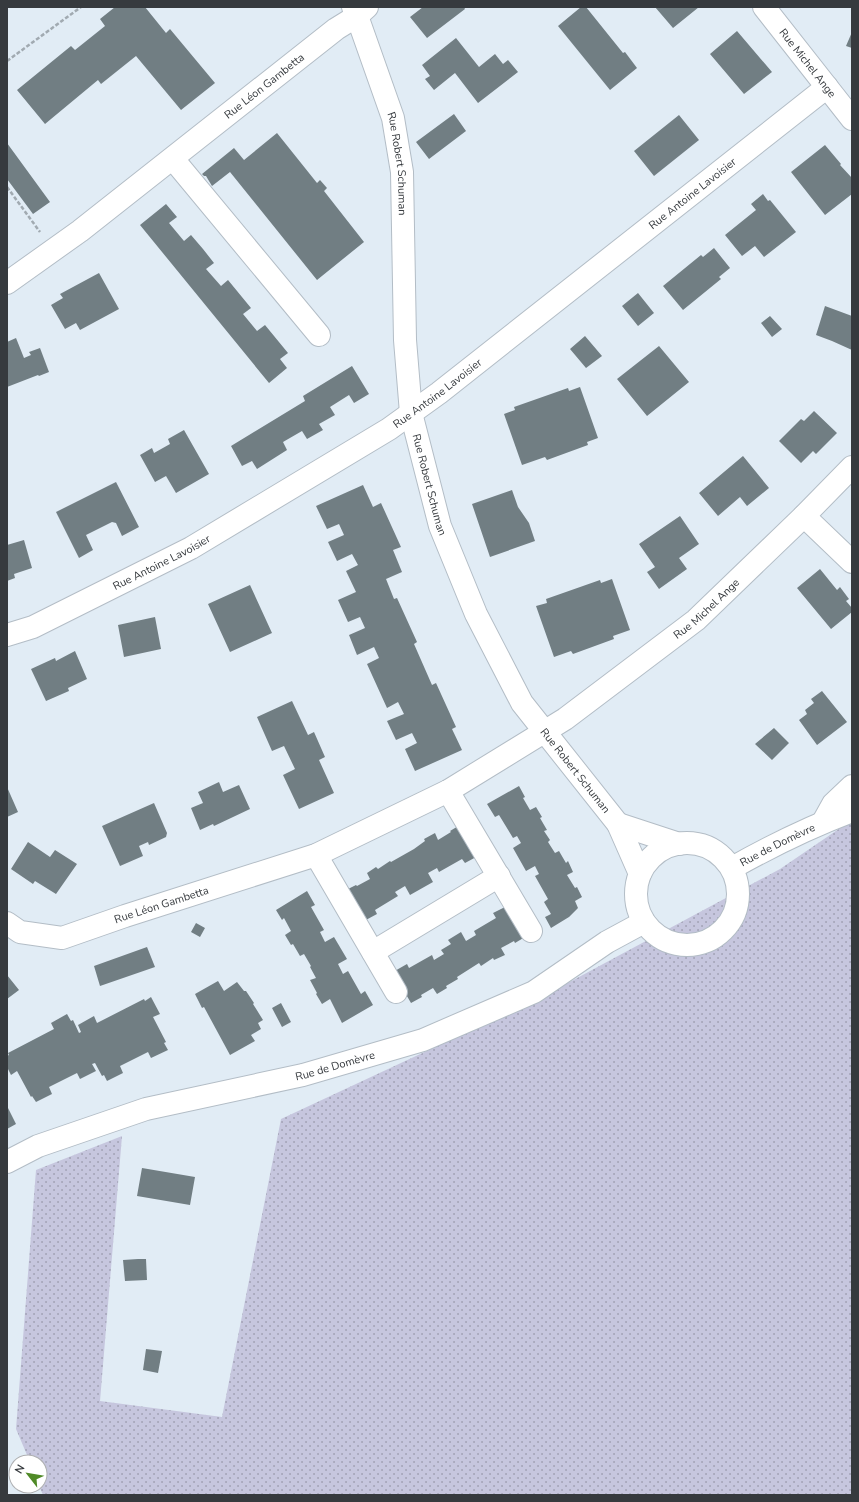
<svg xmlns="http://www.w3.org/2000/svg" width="859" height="1502" font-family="'Nunito Sans',sans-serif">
<defs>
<pattern id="grass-dots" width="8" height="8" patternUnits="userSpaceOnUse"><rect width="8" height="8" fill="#c6c6de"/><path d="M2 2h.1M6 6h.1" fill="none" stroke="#a2a2b5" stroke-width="1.8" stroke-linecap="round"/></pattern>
</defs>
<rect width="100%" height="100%" fill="#e1ecf5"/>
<path fill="url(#grass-dots)" d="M852,820V1495H43L39,1486L40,1462H30L16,1429L36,1170L122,1136L100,1401L222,1417L281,1119L538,999L780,869Z"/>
<path fill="#717e83" d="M115,7H145L166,33L170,29L215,83L181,110L136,56L101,84L98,80L45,124L17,90L71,46L75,50L105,26L100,19Z
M423,7H464L465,9L427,38L410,17Z
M581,7H586L623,53L625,52L637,68L610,90L558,26Z
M655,7H699L673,28Z
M737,31L772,72L744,94L710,54Z
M852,32V48L846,46Z
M456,38L479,67L495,54L503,64L508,60L518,72L478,103L455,73L434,90L425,79L430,76L422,65Z
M454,114L466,131L429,159L416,142Z
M679,115L699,140L654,176L634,151Z
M277,133L317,183L320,180L327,188L324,191L364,242L317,280L230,172L212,186L206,176H204L202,174L234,148L244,160Z
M7,143L50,202L33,214L7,179Z
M825,145L841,164L840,165L852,178V194L825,215L791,172Z
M763,194L768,201L770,200L796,232L764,257L755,246L742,256L725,235L756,210L751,204Z
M166,204L177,217L169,223L184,241L191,235L203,249L214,263L206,269L221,286L228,280L251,308L243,314L257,331L265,325L288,353L280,359L287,368L269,383L140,225Z
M714,248L730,268L719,277L721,279L683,310L663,286L701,255L703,257Z
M99,273L119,309L80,330L76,323L65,329L51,305L63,298L60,294Z
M638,293L654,313L638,326L622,306Z
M825,306L852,316V350L832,341L816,335Z
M770,316L782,329L772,337L761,323Z
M585,336L602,356L586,368L570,349Z
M16,338L24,358L31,355L29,352L40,348L49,372L39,376L38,375L7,387V342Z
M659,346L689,382L647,416L617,379Z
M352,366L369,394L354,403L349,395L330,407L335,415L319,424L323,430L307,439L302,431L283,442L287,450L257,469L252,461L242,466L231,446L305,401L303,396Z
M580,387L598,438L587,442L588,445L547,460L545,457L522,465L504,414L515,410L514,407L568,388L569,391Z
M814,411L837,433L816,454L813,451L801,463L779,441L801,419L804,421Z
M184,430L209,474L176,493L166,476L155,482L140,455L152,448L154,453L170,444L168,439Z
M743,456L769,488L747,506L740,497L718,516L699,493Z
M116,482L139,527L122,536L116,523L112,522L86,535L93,550L79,558L56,512Z
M363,485L373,507L381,503L401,547L393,550L402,572L386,579L394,599L397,598L417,642L414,644L432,685L436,683L456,727L452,729L462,750L415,771L405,749L417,743L412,733L396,740L387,721L404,714L398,702L387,708L367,664L379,658L374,647L357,655L349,635L365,628L360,617L348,622L338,600L356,592L346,571L358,565L352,554L337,561L328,542L344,535L339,524L327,529L316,506Z
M512,490L518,507L529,523L535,541L490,557L472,504Z
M680,516L699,544L679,558L687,569L659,589L647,572L655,567L639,544Z
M24,540L32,568L14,574L15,578L7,581V545Z
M820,569L837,590L840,587L849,599L846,601L852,608V612L831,629L797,588Z
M612,579L630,630L613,636L614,639L573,654L571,651L554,657L536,606L547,603L546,599L600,580L601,583Z
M250,585L272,633L230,652L208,604Z
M155,617L161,649L124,657L118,625Z
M75,651L87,679L68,688L69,691L46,701L31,669L55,658L56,661Z
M822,691L847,722L817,745L799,720L807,714L805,710L814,703L811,699Z
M292,701L308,735L314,732L325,757L319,760L334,793L299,809L283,775L295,769L284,746L272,751L257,717Z
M774,728L789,743L772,760L755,744Z
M219,782L223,792L239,785L250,809L214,826L213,824L200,830L191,808L203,803L198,792Z
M519,786L525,797L523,798L530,810L536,807L542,817L540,818L547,830L544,831L550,840L548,842L555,853L559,851L566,863L568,861L573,872L567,875L575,888L577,887L582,897L575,901L578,908L569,917L551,928L545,917L551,914L544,902L548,899L535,876L539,874L535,866L526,871L513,848L521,843L517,836L513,838L499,815L495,817L487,804Z
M7,787L18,812L7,817Z
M154,803L167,833L166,837L149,845L148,842L139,846L143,856L120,866L102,826Z
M460,825L478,856L465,863L462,859L439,872L437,868L428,873L433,882L410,895L405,886L395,892L398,896L375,910L377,914L364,921L346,890L356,885L357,886L370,879L367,873L376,867L378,869L390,861L391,862L414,849L425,841L424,839L435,833L438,840L451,832L450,831Z
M28,842L50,857L55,850L77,864L56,894L35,881L33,884L11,869Z
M307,891L315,905L311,907L324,930L320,932L325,942L334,937L347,959L338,964L343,974L348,971L361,994L365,991L373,1005L342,1023L330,999L322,1004L316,994L317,993L310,980L316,978L310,967L311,966L304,954L300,956L293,944L291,945L285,935L291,931L284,918L282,920L276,910Z
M507,906L525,937L515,943L514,941L501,948L505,955L494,960L493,958L481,966L479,963L457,977L458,979L446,986L447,988L437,994L433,988L421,995L422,997L411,1003L393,972L407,964L409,968L432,955L434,960L444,954L441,950L451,944L448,940L461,932L466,941L476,935L474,931L496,918L493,913Z
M196,923L205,928L200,937L191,932Z
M147,947L155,967L100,986L94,966Z
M7,975L19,990L7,999Z
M218,981L224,991L237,982L244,991H246L254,1003L253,1004L263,1020L258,1023L261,1029L251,1035L255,1041L230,1055L204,1007L202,1008L195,994Z
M151,997L160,1014L153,1017L166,1042L164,1043L168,1050L151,1058L148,1052L120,1066L123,1073L107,1081L104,1075L102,1076L95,1063L92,1064L96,1071L80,1079L77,1073L49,1087L52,1094L36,1102L32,1096L31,1097L17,1071L11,1075L7,1067V1056L9,1055L8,1053L54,1029L51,1023L67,1014L71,1021L73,1020L79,1033L81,1032L78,1025L94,1016L97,1023L144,999L145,1001Z
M281,1003L291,1022L282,1027L272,1008Z
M7,1106L16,1124L7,1129Z
M142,1168L195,1177L190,1205L137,1196Z
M138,1259H146L147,1280L125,1281L123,1260Z
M146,1349L162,1351L158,1373L143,1370Z"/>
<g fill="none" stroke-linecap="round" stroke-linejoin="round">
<g stroke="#b3bdc6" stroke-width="24">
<g id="minor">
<path id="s1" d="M353,7L357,16L393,118L402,172L405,340L411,413L440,526L476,614L522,703L618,824L640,874"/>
<path id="s2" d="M764,7L852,119"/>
<path d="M173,159L319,335"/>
<path id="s3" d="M7,283L80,231L336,29L357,16L367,7"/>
<path d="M804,516L852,562"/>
<path id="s4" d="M7,635L33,627L191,548L389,429L439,393L827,87"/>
<path d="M448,791L531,931"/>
<path d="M823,822L833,804L852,786"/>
<path d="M618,824L679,844"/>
<path d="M316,855L396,992"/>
<path id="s5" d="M7,923L20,932L62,938L125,916L316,855L448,791L565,719L696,620L804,516L852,467"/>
<path d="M373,952L499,876"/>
</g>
</g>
<g stroke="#b3bdc6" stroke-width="24">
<g id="tertiary">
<circle cx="687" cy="894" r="51"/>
<path id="s6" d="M732,868C771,846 810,827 852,811"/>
<path id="s7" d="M7,1162L38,1146L146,1109L303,1075L423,1040L534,992L607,942L644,922"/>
</g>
</g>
<path stroke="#a1aab1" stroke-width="2.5" stroke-dasharray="4 2" stroke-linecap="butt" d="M7,61L81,7
M7,187L40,232"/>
<use href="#minor" stroke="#fff" stroke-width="22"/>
<use href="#tertiary" stroke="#fff" stroke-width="22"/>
</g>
<g text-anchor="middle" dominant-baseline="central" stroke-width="4" stroke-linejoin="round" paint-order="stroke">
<g font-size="11" fill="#363a3e" stroke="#fff">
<text stroke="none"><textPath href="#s2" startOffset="71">Rue Michel Ange</textPath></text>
<text stroke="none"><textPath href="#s3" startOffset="324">Rue Léon Gambetta</textPath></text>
<text stroke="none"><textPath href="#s1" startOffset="164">Rue Robert Schuman</textPath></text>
<text stroke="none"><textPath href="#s4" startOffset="819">Rue Antoine Lavoisier</textPath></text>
<text stroke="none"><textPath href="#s4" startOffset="495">Rue Antoine Lavoisier</textPath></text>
<text stroke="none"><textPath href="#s1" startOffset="488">Rue Robert Schuman</textPath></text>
<text stroke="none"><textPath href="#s4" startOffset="171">Rue Antoine Lavoisier</textPath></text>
<text stroke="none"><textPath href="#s5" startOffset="789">Rue Michel Ange</textPath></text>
<text stroke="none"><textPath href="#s1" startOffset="812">Rue Robert Schuman</textPath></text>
<text stroke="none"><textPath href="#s6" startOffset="51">Rue de Domèvre</textPath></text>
<text stroke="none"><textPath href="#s5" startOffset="163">Rue Léon Gambetta</textPath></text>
<text stroke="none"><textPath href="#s7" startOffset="343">Rue de Domèvre</textPath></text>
</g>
</g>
<rect width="859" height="1502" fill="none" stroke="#363a3e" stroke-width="16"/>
<g transform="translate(28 1474) rotate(301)"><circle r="19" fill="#ffffff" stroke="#afb0b2"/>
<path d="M0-3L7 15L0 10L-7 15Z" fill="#508a27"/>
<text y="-6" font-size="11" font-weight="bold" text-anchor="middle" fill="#363a3e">N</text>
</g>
</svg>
